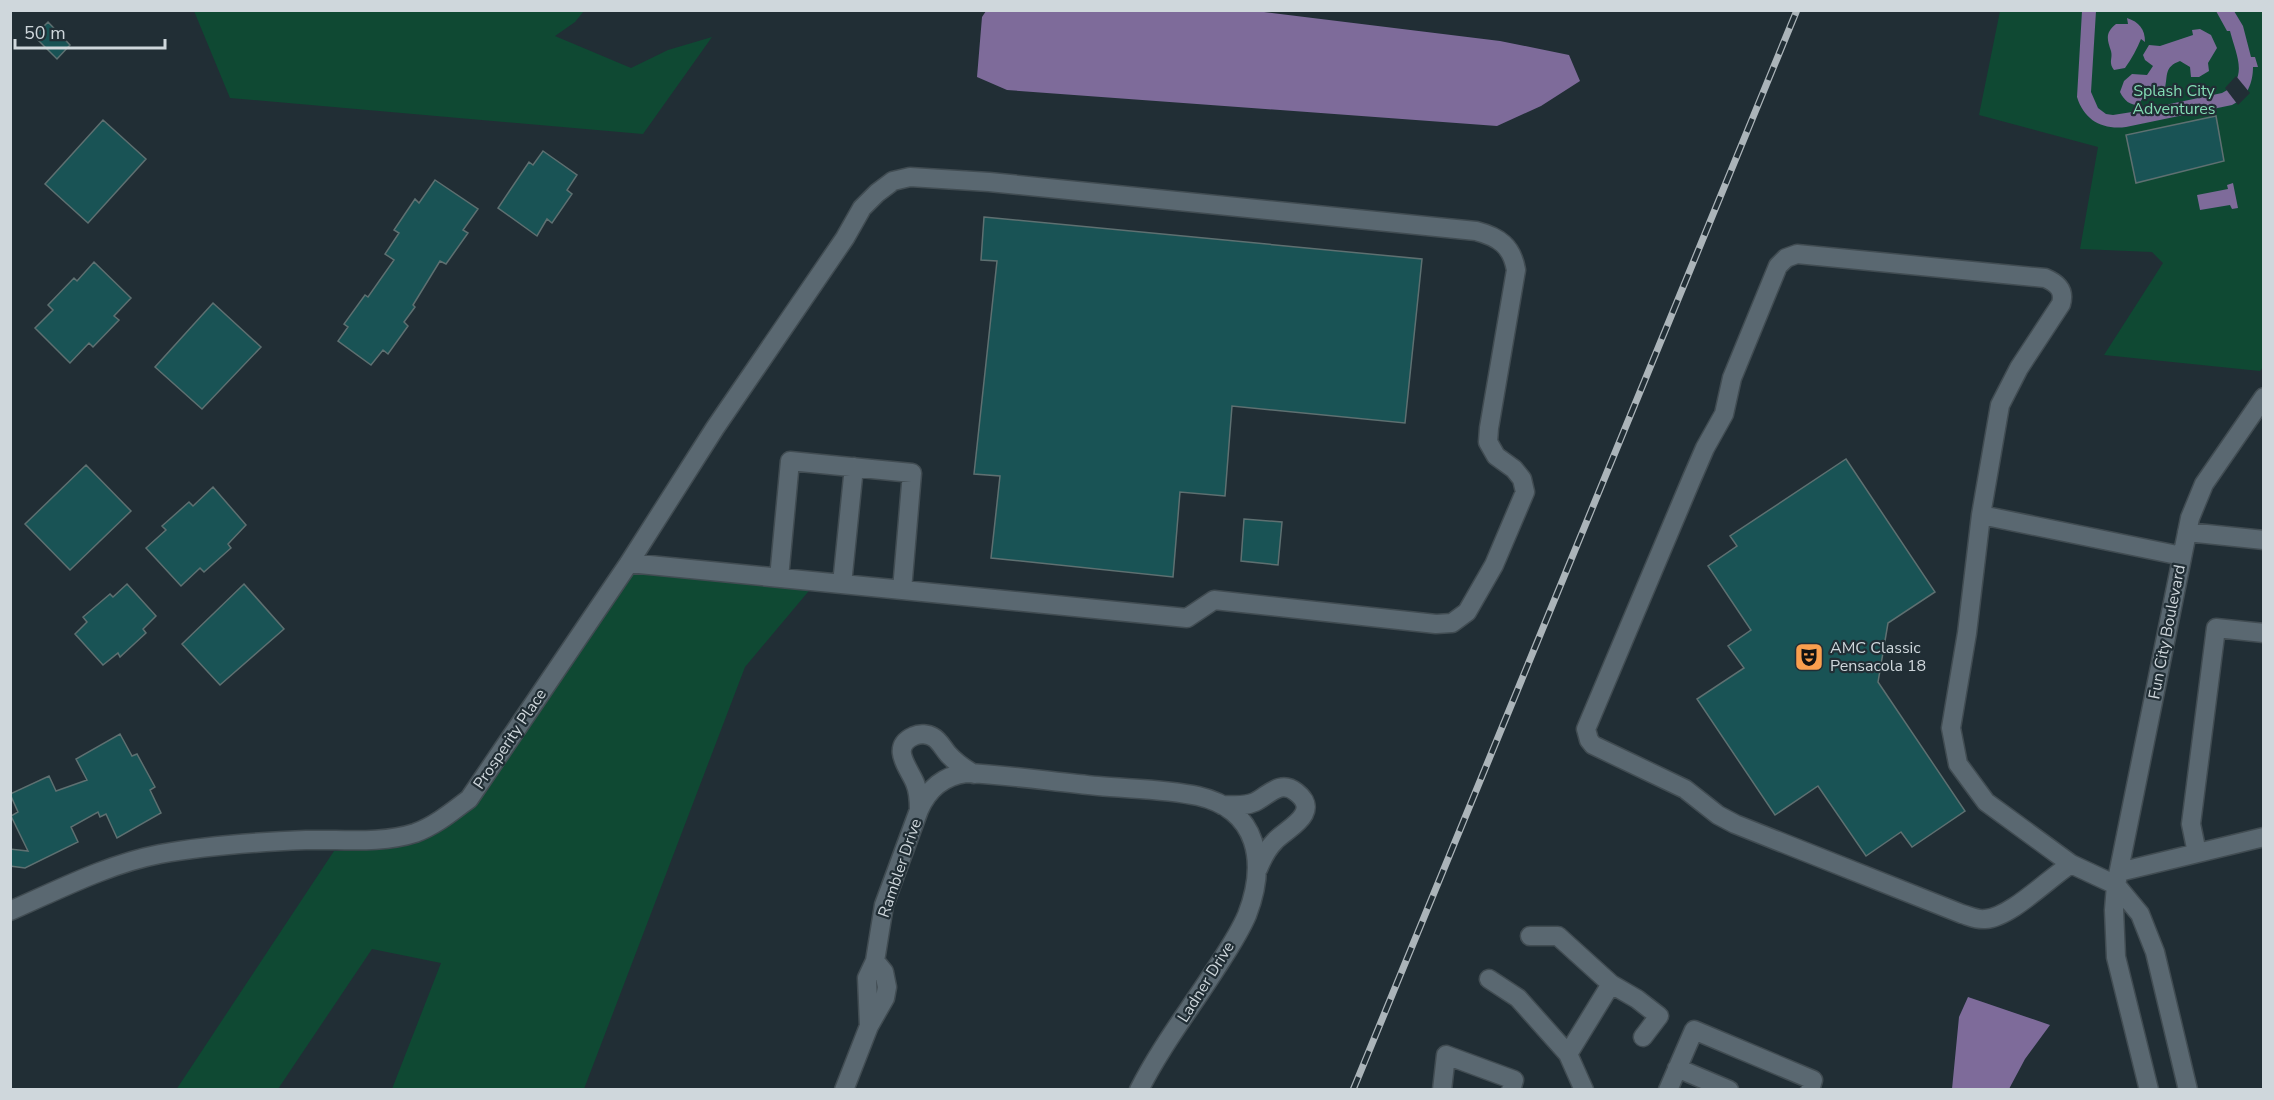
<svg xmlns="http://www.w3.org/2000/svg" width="2274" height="1100" font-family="'Nunito Sans',sans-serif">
<rect width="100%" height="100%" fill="#212e35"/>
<path fill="#0f4933" d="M194,11H584L575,22L555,36L631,68L668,50L712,37L643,134L230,98Z
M2000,11H2263L2264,366L2260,371L2104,355L2163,263L2152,252L2080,249L2098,147L1979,115Z
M638,567L818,580L745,667L584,1089H392L441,963L372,949L278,1089L176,1090L334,851C361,850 388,851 414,844C436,838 456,820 475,807Z"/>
<path fill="#7e6b9a" d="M1256,11L1500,41L1569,55L1580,81L1541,106L1497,126L1007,90L977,77L982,17L986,11Z
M2082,11H2096L2091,92L2098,108L2106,114L2113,115L2132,112L2222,93C2250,79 2236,55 2230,31H2227L2216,11H2234L2243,26L2251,57H2255L2258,67H2253C2253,83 2247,98 2232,105L2126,127C2102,130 2084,120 2077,97Z
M2127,18C2139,22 2145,29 2145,42L2141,39C2137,49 2132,58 2125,68L2114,70C2108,62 2113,59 2111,51C2107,39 2105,33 2116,24H2128Z
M2200,29L2211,35L2217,48L2208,63L2209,71L2199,77H2191L2190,67L2180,61C2164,67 2168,75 2165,88L2158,95L2142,99L2140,102L2142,105C2131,106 2125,102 2120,92L2124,81L2132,74L2147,75L2153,66L2145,60L2143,55L2149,45L2160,46L2193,35L2192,30Z
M2233,183L2238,208L2232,209L2230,205L2200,210L2197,195L2228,189L2227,185Z
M1968,997L2050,1025L2025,1059L2009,1089H1952L1959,1017Z"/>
<path fill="#212e35" d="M2236,76L2250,93L2238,105L2225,88Z"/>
<path fill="#195355" stroke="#5e7071" stroke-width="1.5" d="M48,22L70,45L57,59L34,36Z
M2216,116L2224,161L2136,183L2126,135Z
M103,120L146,159L88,223L45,184Z
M543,151L577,175L567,190L572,194L552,223L547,219L537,236L498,208L529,162L533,165Z
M435,180L478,209L463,230L468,233L446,264L440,261L413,305L415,307L404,322L408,326L388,354L383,350L371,365L338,341L348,327L344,324L365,295L368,297L394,260L385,254L399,233L394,230L415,199L419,203Z
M984,217L1422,259L1405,423L1232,406L1225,496L1180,492L1173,577L991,558L1000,476L974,474L997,261L981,260Z
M94,262L131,298L114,316L119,320L93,347L89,343L70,363L35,328L53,310L48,305L74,278L77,281Z
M213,303L261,347L202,409L155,367Z
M1846,459L1935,592L1888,623L1878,682L1965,811L1912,847L1901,832L1866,856L1818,786L1775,815L1697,699L1744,668L1728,646L1751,630L1708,566L1737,546L1730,536Z
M86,465L131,511L70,570L25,524Z
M213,487L246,525L228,544L231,548L204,572L200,568L181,586L146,548L166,530L162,526L189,502L193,506Z
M1244,519L1282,522L1278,565L1241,561Z
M127,584L156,616L143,629L146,633L120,657L118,653L103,665L75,634L87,622L83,617L110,594L113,597Z
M244,584L284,629L220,685L182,644Z
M120,734L132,756L137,754L155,787L150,790L161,813L117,838L106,814L100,817L98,812L71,827L78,842L25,868L10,866V849L28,851L11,816L18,812L10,794L49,776L56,791L87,780L76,759Z"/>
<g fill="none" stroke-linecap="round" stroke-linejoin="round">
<g stroke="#414c52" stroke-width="21">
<path id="minor" d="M1981,515L1967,633L1951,728L1958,764L1986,802L2071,864
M2187,532L2264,540
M2182,556L1981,515L2000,405L2019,368L2061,304C2065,290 2057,283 2045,278L1797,254L1786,258L1778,266L1732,378L1724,414L1705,448L1692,478L1586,729L1589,740L1593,745L1685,789L1718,815L1735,824L1962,914C1969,916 1977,920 1985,919C2010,918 2049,878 2071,864L2116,885L2140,914L2155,952L2188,1090
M779,578L790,461L912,473L902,590
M842,584L854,467
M1222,805C1234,805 1244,807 1255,802C1268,796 1280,779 1296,792C1323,813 1286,829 1275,841C1267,849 1262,859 1258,869
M919,810C928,789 943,776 966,773C1010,775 1054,782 1098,786C1131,789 1166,789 1198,796C1259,810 1267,863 1247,915C1239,934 1226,953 1215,970C1190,1009 1160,1048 1139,1090
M2197,853L2191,824L2216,628L2264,633
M2119,872L2264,837
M10,911C58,890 108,864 160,854C208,845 257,842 306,840C341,839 381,844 415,833C435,826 453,811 469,799L629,563L715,428L845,238L862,208L877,193L893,181L910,177L989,182L1476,231C1499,237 1512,246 1516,270L1489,428L1488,442L1496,456L1514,469L1522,479L1525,492L1494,565L1467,612L1452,623L1436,624L1214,600L1187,618L629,563
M1530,936H1558L1611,984L1568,1054
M1489,979L1518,998L1568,1054L1584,1090
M1611,984L1637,999L1659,1016L1643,1037
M869,1026L867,978L875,961L884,905L919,810C919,801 919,792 915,783C909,768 889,747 914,736C920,733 928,734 933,737C939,740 943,748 948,754C955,762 965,769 974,774
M1677,1068L1729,1090
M844,1090L869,1026L885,998L887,987L884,972L875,961
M1442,1090L1446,1055L1514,1080L1511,1090
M1668,1090L1694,1030L1813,1080L1810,1090
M2149,1090L2116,957L2114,910L2116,885L2190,518L2204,484L2264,397"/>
</g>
<use href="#minor" stroke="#5a6871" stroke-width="18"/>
<g stroke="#abb4b9" stroke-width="7">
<path id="rail" d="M1353,1090L1797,10"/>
</g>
<use href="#rail" stroke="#212e35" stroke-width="4.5" stroke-dasharray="14" stroke-linecap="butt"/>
</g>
<defs>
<g id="theatre-square" transform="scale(1.5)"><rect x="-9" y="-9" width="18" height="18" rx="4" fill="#fa9f4e" stroke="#212e35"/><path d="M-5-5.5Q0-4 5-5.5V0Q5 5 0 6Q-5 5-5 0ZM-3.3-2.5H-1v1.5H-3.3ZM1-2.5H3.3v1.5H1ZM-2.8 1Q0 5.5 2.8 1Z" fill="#111"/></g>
</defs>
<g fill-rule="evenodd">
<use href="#theatre-square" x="1809" y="657"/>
</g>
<g text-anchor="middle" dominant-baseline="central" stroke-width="4.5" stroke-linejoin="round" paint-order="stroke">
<g font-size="16" fill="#83dcb4" stroke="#212e35">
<text x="2174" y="91">Splash City<tspan x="2174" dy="18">Adventures</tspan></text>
</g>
<g font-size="16" fill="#cfd7dc" stroke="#212e35">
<text transform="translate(2167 632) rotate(-79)">Fun City Boulevard</text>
<text transform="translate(510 739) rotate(-56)">Prosperity Place</text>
<text transform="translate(900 868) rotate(-71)">Rambler Drive</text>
<text transform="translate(1206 982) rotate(-58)">Ladner Drive</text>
</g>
<g font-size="16" fill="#cfd7dc" stroke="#212e35" text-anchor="start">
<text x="1830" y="648">AMC Classic<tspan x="1830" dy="18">Pensacola 18</tspan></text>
</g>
</g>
<rect width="2274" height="1100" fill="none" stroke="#cfd7dc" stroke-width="24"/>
<path d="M15 39v9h150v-9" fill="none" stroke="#cfd7dc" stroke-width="3"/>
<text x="24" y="39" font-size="18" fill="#cfd7dc" stroke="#212e35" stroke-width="4.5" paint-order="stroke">50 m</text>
</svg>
